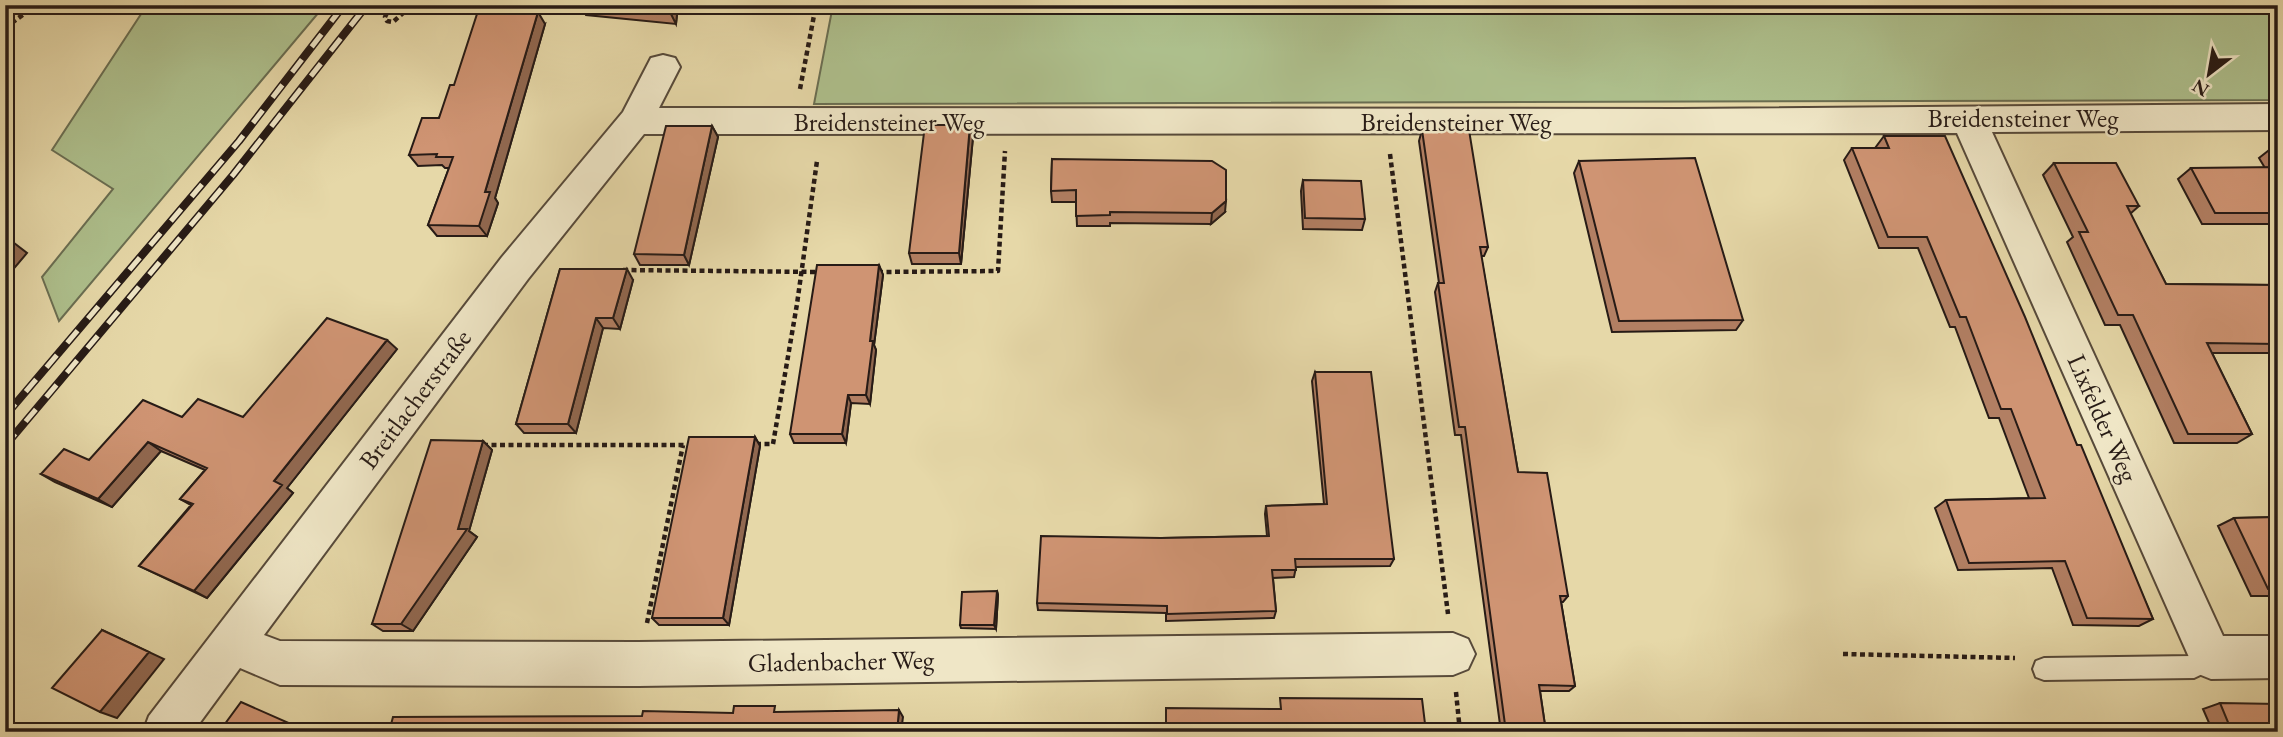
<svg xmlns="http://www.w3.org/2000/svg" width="2283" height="737" font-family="'EB Garamond',serif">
<rect width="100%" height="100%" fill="#e6d8a8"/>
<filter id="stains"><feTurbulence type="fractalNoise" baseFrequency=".00286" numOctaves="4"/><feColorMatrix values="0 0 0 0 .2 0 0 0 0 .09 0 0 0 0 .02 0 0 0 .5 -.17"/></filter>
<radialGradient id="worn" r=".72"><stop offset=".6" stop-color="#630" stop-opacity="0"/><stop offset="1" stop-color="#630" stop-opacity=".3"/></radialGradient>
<path fill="#aec08d" stroke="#6a6e52" stroke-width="2" d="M147,5H325L59,321L42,277L113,189L52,150Z
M833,5H2268L2278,20V100L814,104Z"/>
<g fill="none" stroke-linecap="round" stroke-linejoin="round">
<g stroke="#574a3a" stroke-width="4">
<path id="service" d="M2211,647L2219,650L2222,658L2219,666L2194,678L2044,680L2036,677L2033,669L2036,661L2044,658L2192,656Z"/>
</g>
<g stroke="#574a3a" stroke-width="4">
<path id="minor" d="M663,55L675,58L680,67L659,108L1680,109L2278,104V130L1992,132L2223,636H2278V678L2211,679L2196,673L1957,133L644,134L528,279L264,635L280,641L638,642L1453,633L1468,639L1475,654L1468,669L1453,675L638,686L280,685L240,668L193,732H143L149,716L502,257L623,112L651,58Z"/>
</g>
<path stroke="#271b16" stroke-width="4.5" stroke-dasharray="5 3.5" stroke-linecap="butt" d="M391,5L385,17L387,21L393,22L412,5
M5,28L36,5
M800,89L816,5
M1390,154L1448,614
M623,270L821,272
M878,272L998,271L1005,151
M756,444H773L797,304L817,161
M483,445H691
M647,623L683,445
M1843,654L2015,658
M1456,692L1460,732"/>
<use href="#service" fill="#efe6c6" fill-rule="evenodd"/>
<use href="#minor" fill="#efe6c6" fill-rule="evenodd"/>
<g stroke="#271b16" stroke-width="8">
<path id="rail" d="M5,416L239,141L344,5
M5,446L233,175L367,5"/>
</g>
<use href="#rail" stroke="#efe6c6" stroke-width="5" stroke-dasharray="16" stroke-linecap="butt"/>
</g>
<path fill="#b27f63" stroke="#271b16" stroke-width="2" d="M581,5H678L676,24L586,15Z
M545,24L495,198L498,203L487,236H437L428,225L449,168H445L442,165L418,166L409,155L439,118L454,85Z
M970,125L973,137L961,264H912L909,253Z
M712,126L718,137L689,265H640L634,254Z
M1422,130L1488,247L1484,256H1481L1518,472L1568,596L1563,602H1561L1575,686L1569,691H1540L1546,732H1501L1461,435H1455L1435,292L1438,283H1439L1419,141Z
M1884,136L2077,445L2153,619L2139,626L2073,625L2052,568L1958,570L1935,508L1946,500L2029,498L1999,418H1989L1955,327H1950L1918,248H1879L1844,160L1852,148H1875Z
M2273,147H2278V224H2202L2178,179L2191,168H2265L2259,158Z
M1052,159L1225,212L1211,224L1110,223V226H1077L1076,202H1052L1051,191Z
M1579,161L1743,320L1736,330L1612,332L1574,173Z
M2054,163L2139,206L2130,214L2166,284L2278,285V353H2212L2252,434L2237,443H2174L2120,325H2105L2067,242L2073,237L2043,175Z
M1303,180L1365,219L1362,230L1303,229L1301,191Z
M879,265L883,275L874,345L876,350L870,404L851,403L846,443H794L790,434Z
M560,269L633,280L620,329L603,328L576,433H524L516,424Z
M397,349L287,488L293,493L207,598L139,566L191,505L180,499L205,470L161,451L112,507L55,482L41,474L89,460L182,417H243Z
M1315,372L1394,559L1390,566L1296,567L1294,577L1273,578L1276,611L1274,618L1166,621V613L1038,610L1037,603L1161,538L1267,536L1265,514L1266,506L1324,504L1312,381Z
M755,437L760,446L729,625H659L652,618Z
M483,441L492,450L469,531L477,537L413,631H383L372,624Z
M2278,517V596H2251L2218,526L2234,518Z
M997,591L998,595L996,629L961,628L960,625Z
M2220,703L2278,732H2213L2203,709Z"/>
<path fill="#916850" stroke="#271b16" stroke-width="2" d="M671,5H678L676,24L670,12Z
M538,12L545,24L495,198L498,203L487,236L479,226L485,192Z
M970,125L973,137L961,264L959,253Z
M712,126L718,137L689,265L684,255Z
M1226,201L1225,212L1211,224L1212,213Z
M5,236L27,253L5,279Z
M879,265L883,275L874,345L876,350L870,404L866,395L870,341Z
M627,269L633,280L620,329L613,318Z
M596,318L603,328L576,433L568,424Z
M387,340L397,349L287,488L293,493L207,598L194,591L274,481Z
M848,395L851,403L846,443L842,434Z
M755,437L760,446L729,625L723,618Z
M483,441L492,450L469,531L477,537L413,631L401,624L458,529Z
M148,442L161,451L112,507L98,499Z
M997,591L998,595L996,629L994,625Z
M102,630L164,659L117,718L100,712Z
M899,710L903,717L901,732H897Z"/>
<path fill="#cf9473" stroke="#271b16" stroke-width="2" d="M603,5H671L670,12Z
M538,12L485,192H490L479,226L428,225L453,157H436L437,154L409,155L422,118H439L450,85H454L477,14Z
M925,125H970L959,253H909Z
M666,126H712L684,255L634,254Z
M1422,130H1469L1488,247H1480L1518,472L1547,473L1568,596H1560L1575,686L1539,685L1546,732H1506L1465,427H1459L1438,283H1444Z
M1884,136H1945L2025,317L2077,445H2081L2153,619L2087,618L2065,561L1969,563L1946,500L2045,498L2011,409H2001L1966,317H1960L1927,237H1888L1852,148H1889Z
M2273,147H2278V156Z
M1695,158L1743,320L1619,321L1579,161Z
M1052,159L1212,161L1226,170V201L1212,213L1110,212V215L1076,216V190L1051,191Z
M2054,163H2116L2139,206H2127L2166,284L2278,285V344L2207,343L2252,434H2188L2133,315H2118L2079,232H2088Z
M2278,167V213H2215L2191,168Z
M1303,180L1361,181L1365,219L1305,218Z
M817,265H879L870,341H873L866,395H848L842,434H790Z
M560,269H627L613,318H596L568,424H516Z
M327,318L387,340L274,481L282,485L194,591L139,566L193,504L180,499L207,468L148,442L98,499L41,474L64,449L89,460L143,400L182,417L198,399L243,417Z
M1315,372H1371L1394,559H1295L1296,570H1272L1276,611L1167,614V606L1037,603L1041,536L1161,538L1269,536L1266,506L1327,504Z
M689,437H755L723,618H652Z
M431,440L483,441L458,529H467L401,624H372Z
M2278,517V588L2268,589L2234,518Z
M997,591L994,625H960L962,592Z
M102,630L149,652L100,712L52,688Z
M1280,698L1422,699L1426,732H1166V708L1281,709Z
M241,702L309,732H219Z
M2220,703L2278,704V732H2232Z
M734,706H775L774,712L899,710L897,732H389L393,717L642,716L643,711L733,713Z
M2060,730L2152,731V732H2061Z"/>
<g text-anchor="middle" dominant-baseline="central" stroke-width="5" stroke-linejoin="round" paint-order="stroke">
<g font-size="26" fill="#271b16" stroke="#efe6c6">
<text x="2023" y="118">Breidensteiner Weg</text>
<text x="889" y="122">Breidensteiner Weg</text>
<text x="1456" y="122">Breidensteiner Weg</text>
<text transform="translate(415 399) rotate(-53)">Breitlacherstraße</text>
<text transform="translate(2103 418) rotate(66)">Lixfelder Weg</text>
<text transform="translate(841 661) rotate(-1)">Gladenbacher Weg</text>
</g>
</g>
<rect width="2283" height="737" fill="none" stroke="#e6d8a8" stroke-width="28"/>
<rect x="7" y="7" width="2269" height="723" fill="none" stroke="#271b16" stroke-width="3.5"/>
<rect x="14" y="14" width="2255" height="709" fill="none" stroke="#271b16" stroke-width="2"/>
<g transform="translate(2209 74) rotate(211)" stroke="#efe6c6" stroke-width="5" paint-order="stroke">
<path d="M0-5L12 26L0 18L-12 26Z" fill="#271b16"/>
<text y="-10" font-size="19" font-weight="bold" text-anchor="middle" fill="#271b16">N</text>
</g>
<rect width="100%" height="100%" filter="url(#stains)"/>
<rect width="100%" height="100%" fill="url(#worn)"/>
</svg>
